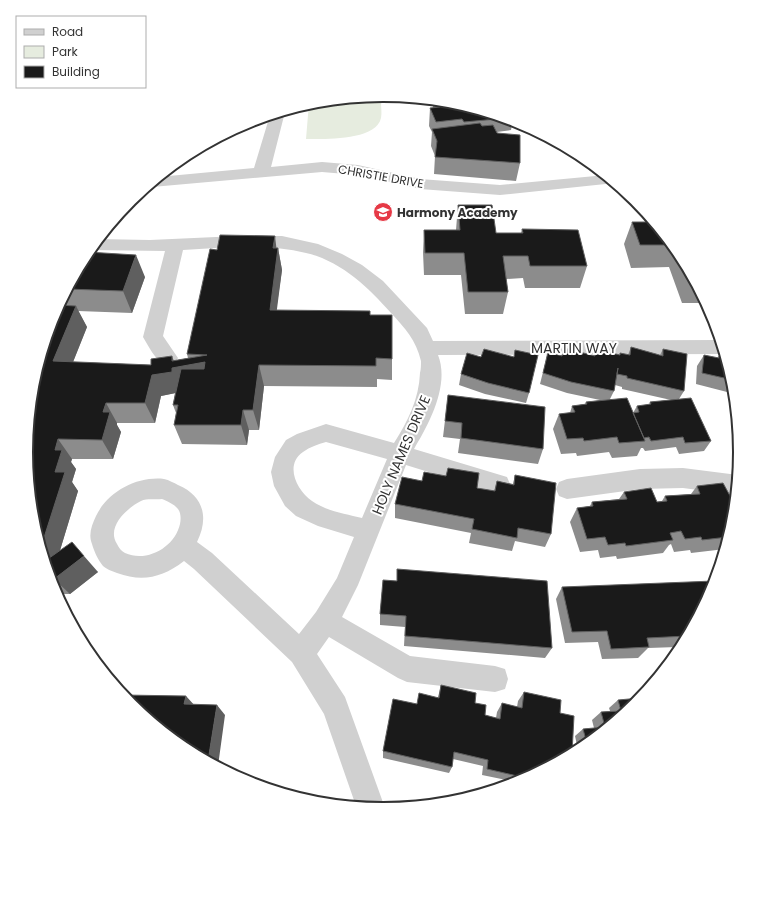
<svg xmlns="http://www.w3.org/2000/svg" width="766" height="903" font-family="Poppins,sans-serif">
<rect width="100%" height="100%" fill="#fff"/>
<path fill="#e6ecdf" d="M322,100L381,102C381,107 382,113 381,118C376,141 324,139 306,139L309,103Z"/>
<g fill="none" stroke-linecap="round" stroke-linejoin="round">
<path fill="#d0d0d0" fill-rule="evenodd" d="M284,110L285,112L271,167L322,162L358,165L420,179L500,185L606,175L615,183L500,195L420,189L358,175L322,172L152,187L147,186L158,177L254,168L270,115Z
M238,236H282L318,244L342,254L362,265L383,281L427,328L433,341L720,340L725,354L438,355C450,385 429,424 414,449L507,477L510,484L507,491L499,494L406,465L358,585L342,617L410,656L495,666L505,669L508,679L505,689L495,692L407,682L398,678L329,637L317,654L345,697L385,808L356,806L324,714L292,662L194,569L184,561C162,578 142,582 117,573C112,571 106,569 103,566C98,560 94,551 92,544C88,534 92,525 96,516C108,491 138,476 164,479C169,480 174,483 178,485C204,496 209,518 197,542L212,553L299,634L316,612L337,578L354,537L318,526L296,516L285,506L274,486L271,472L275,457L286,440L297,434L326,424L394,443C408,421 419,399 420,373C421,369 421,365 421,361C416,340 405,328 391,313C368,287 341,261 306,253C266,243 223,248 183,250L163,336L178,358L175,363C158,368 151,350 143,337L165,251L89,250L97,239L150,240ZM326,442L387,459L362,518C346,514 326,511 312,501C297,491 284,465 303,452C310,447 318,444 326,442ZM162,499C167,501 174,504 178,509C181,513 181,519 180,524C175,547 147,563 125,553C121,551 119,548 117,544C106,527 127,508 141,501C147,498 156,500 162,499Z
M683,468L738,475L736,495L683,488L640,489L567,499L559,496L556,489L559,482L567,479L640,469Z"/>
</g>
<path fill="#8c8c8c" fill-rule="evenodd" d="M433,99L453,101L513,120L511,130L497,132L520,163L516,181L434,174L435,156L431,146L432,132L429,126L430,108H433Z
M458,205L496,233H521L522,229L587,266L580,288H525L523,278L506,279L508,292L503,314H465L461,275H424L423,252L424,230H456Z
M651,219L680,253L706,303H682L669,267L631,268L624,244L632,222H652L651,220Z
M278,248L282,270L276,311L370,315L392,359V380L377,379V387L264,386L259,430H249L247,445L182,444L174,425L176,413L173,405L175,393L161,396L155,423H117V425L121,432L113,459H72L71,462L76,469L72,482L78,491L60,550L98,572L70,594H56L53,588L33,521L53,315L87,252L145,277L132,313L78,311L87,327L73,362L151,365L188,358L187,354L217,250Z
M631,347L660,355L663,349L684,391L679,399L711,441L704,451L679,454L676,447L645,451L643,448H641L637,456L612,458L609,452L577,456L576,453L561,454L553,429L559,414L570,413L572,406L585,404L586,402L600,400L567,393L540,384L548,352L562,355L564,348L594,356L596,349L620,355V353L628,355ZM615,385L622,387V389L671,400L650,402L649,405L637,406L633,413L610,399L614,391Z
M704,355L718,358L719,356L726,357L733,382L734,388L730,387L727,392L696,384L697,366Z
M461,374L529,393L526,403L485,394L459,385Z
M448,395L543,449L538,464L458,453L460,439L443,437Z
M737,420L739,446L733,425Z
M515,475L551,534L545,547L515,541L512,551L469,543L471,533L395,518V504L422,481L494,491L497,481L513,484Z
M697,486L733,521L725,549L691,553L690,550L674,552L671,544L669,545L663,553L617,559L616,556L600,558L598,550L580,552L570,522L577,508L590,506L592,502L619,499L624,492L657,502L662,501L665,496L691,494Z
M383,580L552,648L545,658L404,646L405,627L380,625V614Z
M562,587L713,588L678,652L677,647L648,648L638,658L602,659L598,642L565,643L556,599Z
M441,685L475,703L485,715L496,718L497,712L502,703L517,707L518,701L524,692L560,713L572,753L519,781L516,782L482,775L483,766L453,759L452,767L449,773L383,758V751L417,704L438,697Z
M618,700L635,704L581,748L578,750L575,736L583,729L594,728L592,720L601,712L610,711L609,708Z"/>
<path fill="#5f5f5f" d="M275,236L277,253L278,248L282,270L274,332L270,310L273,248Z
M136,255L145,277L132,313L123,291Z
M76,306L87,327L65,382L53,361Z
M172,356L176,367L205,362L212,383L181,392L161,396L155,423L145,403L152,375L172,361Z
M259,365L264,386L259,430L253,410Z
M106,403L117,423V425L121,432L113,459L102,440L103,412Z
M243,410L249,430L247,445L241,425Z
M58,439L72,459L71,462L76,469L72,482L78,491L52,577L49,573L41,547L55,472V450Z
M84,556L98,572L70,594L54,579Z
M186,696L196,707L184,704Z
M217,705L225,715L218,766L208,761Z"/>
<path fill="#1a1a1a" stroke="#5f5f5f" d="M437,100L453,101L497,115H495L497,119L464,122L462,119L436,122L430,108L440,107Z
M480,123L482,126L493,125L497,133L520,135V163L435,157L437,141L432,129Z
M458,205H492L496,233H523L522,229L578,230L587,266H530L528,256H503L508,292H468L464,253H425L424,230H460Z
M632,222H654L673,245H640Z
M220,235L275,236L273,248H278L270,310L370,311V315H392V359L376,358V366L259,365L253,410H243L241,425H174L178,405H173L181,369H204L205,362L172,368V372L152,375L145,403H106L103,412H110L102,440L58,439L55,450H62L55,472H65L41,547L33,521L26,451L33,382L53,315L58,305L76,306L53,361L151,365V359L172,356V361L207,355L187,354L210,249L217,250Z
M87,252L136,255L123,291L67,289Z
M687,267L695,281H693Z
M631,347L663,356V349L687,354L684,391L627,378V376L617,374L618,368L614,391L571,382L543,373L548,352L562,356L564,348L595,356L596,349L620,355V353L630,355Z
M484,349L514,357L515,350L538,355L529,393L488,383L461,374L467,353L481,357Z
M704,355L719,358V356L726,357L733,380L702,373Z
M448,395L545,407L543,449L461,438L462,423L445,421Z
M627,398L645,441L619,443L617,437L584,441L583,438L567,439L559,414L575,412L572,406L587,404L586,402Z
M691,398L711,441L685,443L683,437L651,441L649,437L644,438L633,413L639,412L637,406L651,404L650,402Z
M448,468L479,473L477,488L495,491L497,481L514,485L515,475L556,483L551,534L518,528L517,538L472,529L474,519L395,504L402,477L422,481L424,472L446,476Z
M723,483L735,505L733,521L728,537L702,540L701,537L685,539L681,531L670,533L673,540L626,546L625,543L608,545L605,537L587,539L577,508L593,506L592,502L627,499L624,492L651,488L657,502L667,501L665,496L700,494L697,486Z
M72,542L84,556L54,579H50L45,561Z
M397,569L547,581L552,648L405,636L406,616L380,614L383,580L397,581Z
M714,581V583L713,588L687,636L647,638L649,647L611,649L607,631L572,632L562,587Z
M441,685L476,693L475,703L486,705L485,715L500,719L502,703L522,708L524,692L561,700L560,713L574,716L572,753L526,778L487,769L488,760L454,752L452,767L383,751L393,699L417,704L419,693L439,698Z
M123,695L186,696L184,704L217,705L208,761L184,748L130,704Z
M640,698L635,704L587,744L583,729L605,727L601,712L621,711L618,700Z"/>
<defs>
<g id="school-disc" transform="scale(1)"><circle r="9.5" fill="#e63946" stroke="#fff"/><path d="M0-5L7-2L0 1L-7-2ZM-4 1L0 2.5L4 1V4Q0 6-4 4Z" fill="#fff"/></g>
</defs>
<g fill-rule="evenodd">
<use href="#school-disc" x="383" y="212"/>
</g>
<g text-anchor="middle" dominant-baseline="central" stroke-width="4" stroke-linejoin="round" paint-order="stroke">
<g font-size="12" fill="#333" stroke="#fff">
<text transform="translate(381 176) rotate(10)">CHRISTIE DRIVE</text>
</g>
<g font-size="12" font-weight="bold" fill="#333" stroke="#fff" text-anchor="start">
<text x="397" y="212">Harmony Academy</text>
</g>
<g font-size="14" fill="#333" stroke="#fff">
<text x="574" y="348">MARTIN WAY</text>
<text transform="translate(401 455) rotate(-67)">HOLY NAMES DRIVE</text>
</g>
</g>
<path d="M0 0H766V903H0ZM33 452a350 350 0 1 1 700 0a350 350 0 1 1-700 0Z" fill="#fff" fill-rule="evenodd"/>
<path fill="none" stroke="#333" stroke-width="2" d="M33 452a350 350 0 1 1 700 0a350 350 0 1 1-700 0Z"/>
<rect x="16" y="16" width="130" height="72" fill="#ffffff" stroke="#adadad"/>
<rect x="24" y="29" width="20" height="6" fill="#d0d0d0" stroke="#adadad"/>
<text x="52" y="36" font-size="12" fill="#333333">Road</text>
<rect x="24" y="46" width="20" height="12" fill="#e6ecdf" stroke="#adadad"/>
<text x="52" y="56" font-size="12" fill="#333333">Park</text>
<rect x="24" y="66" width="20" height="12" fill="#1a1a1a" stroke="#adadad"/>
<text x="52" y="76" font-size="12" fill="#333333">Building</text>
</svg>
